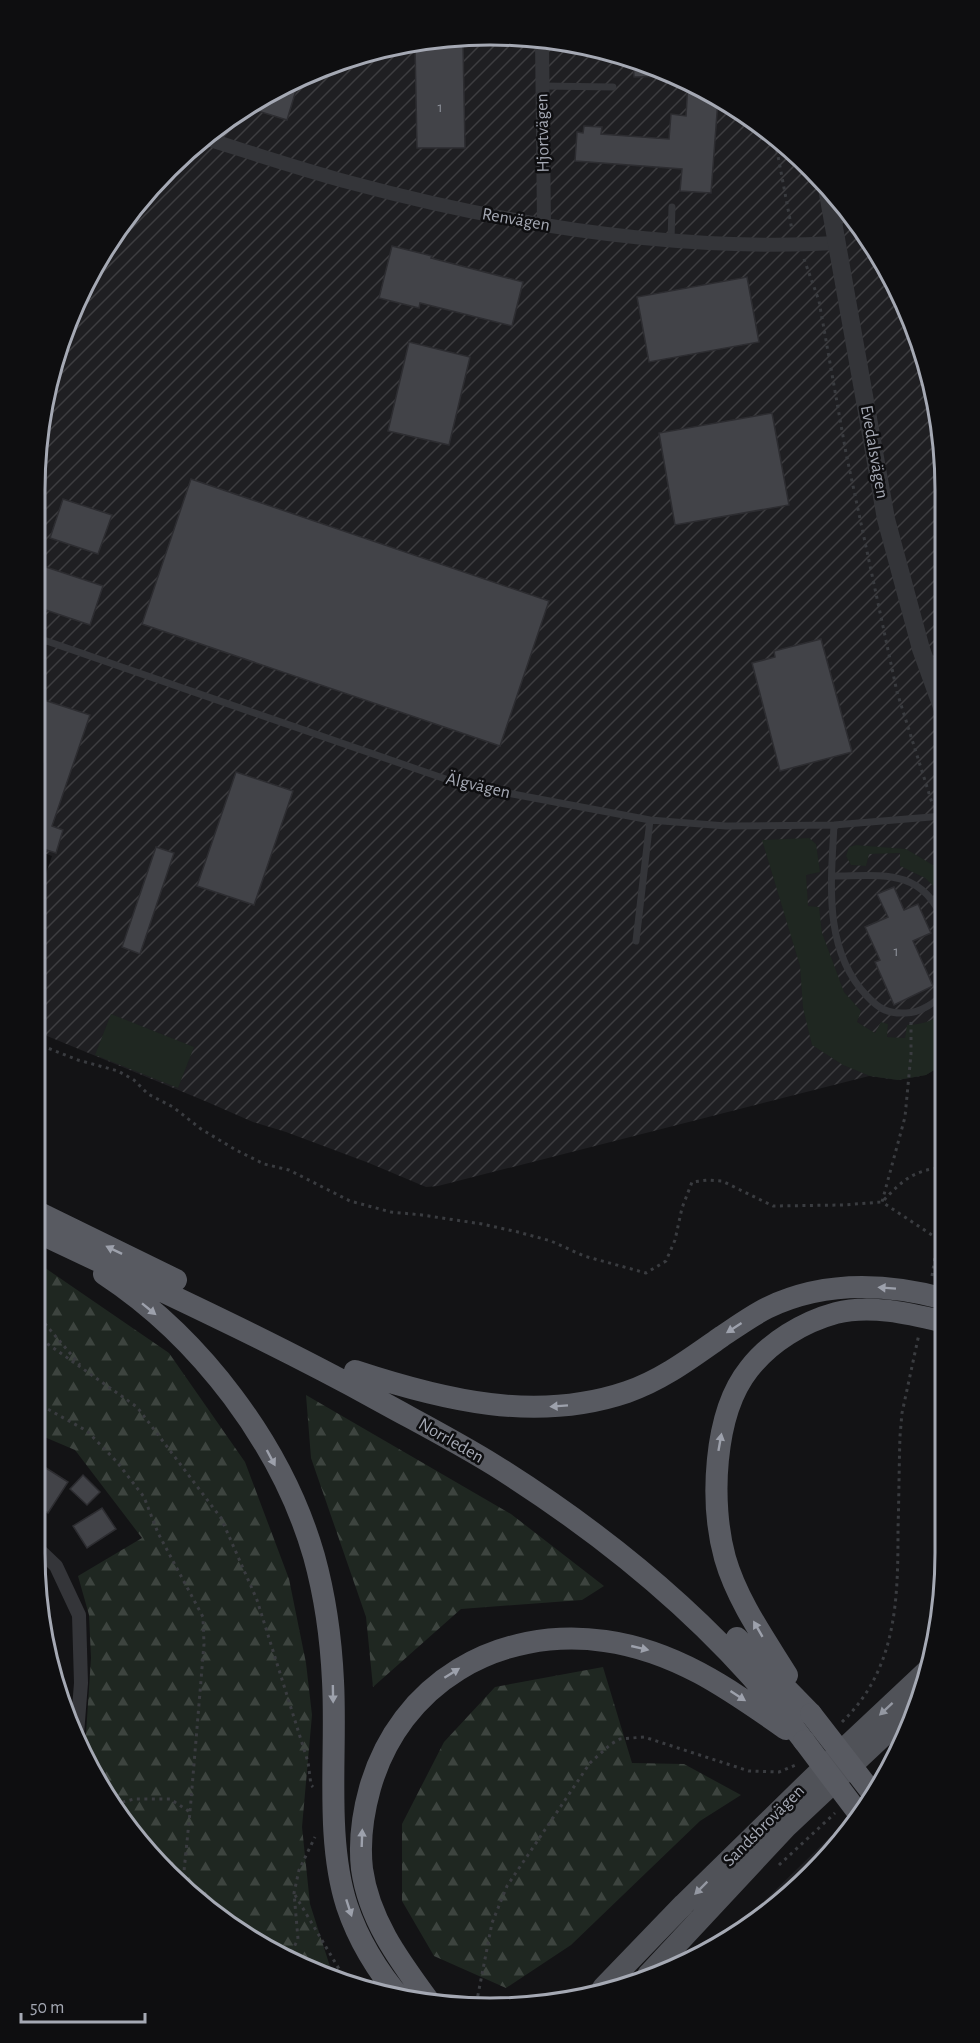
<svg xmlns="http://www.w3.org/2000/svg" width="980" height="2043" font-family="'Alegreya Sans',sans-serif">
<defs>
<pattern id="industrial-furrows" width="10" height="10" patternUnits="userSpaceOnUse" patternTransform="scale(1.5)"><rect width="10" height="10" fill="#1f1f22"/><path d="M-1 1l2-2M0 10L10 0M9 11l2-2" fill="none" stroke="#3d3d40"/></pattern>
<pattern id="forest-firs" width="22" height="20" patternUnits="userSpaceOnUse" patternTransform="scale(1.5)"><rect width="22" height="20" fill="#1f2721"/><path d="M5 1l3.5 6h-7zM16 11l3.5 6h-7z" fill="#3d443f"/></pattern>
</defs>
<rect width="100%" height="100%" fill="#131315"/>
<path fill="#1f1f22" d="M831,1836L836,1845L812,1875L731,1933Z"/>
<path fill="url(#industrial-furrows)" d="M490,35L579,43L665,69L768,129L852,213L911,316L942,430L944,1064L926,1075L898,1080L869,1076L438,1186L426,1187L369,1163L286,1132L253,1122L205,1101L35,1031V906L52,856L35,850V490L43,401L69,315L111,237L168,168L237,111L316,69L401,43Z"/>
<path fill="#1f2721" d="M809,838L816,844L820,872L806,875L808,906L819,907L822,933L844,992L861,1011L857,1022L875,1033L881,1022L888,1024L887,1037L905,1038L907,1025C922,1024 932,1022 944,1012V1064L926,1075L898,1080L870,1076L843,1065L812,1045L803,1008L800,966L762,840Z
M856,845L906,849L943,871V889L939,891L925,878L900,866V853L869,854L866,866L851,865L846,856L849,847Z
M111,1014L194,1047L178,1088L95,1055Z"/>
<path fill="url(#forest-firs)" d="M35,1261L169,1353L245,1462L289,1579L306,1663L312,1715L302,1827L310,1904L334,1979L315,1974L237,1932L129,1831L85,1749L91,1658L89,1615L78,1576L142,1538L75,1450L35,1433Z
M306,1395L511,1514L604,1586L582,1600L461,1609L373,1687L366,1617L311,1458Z
M603,1667L632,1763L684,1764L741,1795L700,1821L571,1945L506,1988L434,1956L402,1901V1824L444,1742L495,1687Z"/>
<path fill="#424348" stroke="#2d2d31" stroke-width="1.5" d="M463,44L465,148H417L415,45Z
M633,60L665,69L676,76L634,77Z
M300,77L287,120L245,107L270,94Z
M688,83L718,100L711,193L680,191L682,169L575,161L577,132L583,133L584,126L602,127L601,134L669,139L671,114L686,116Z
M392,246L432,256L431,258L523,282L512,326L420,303L419,308L379,298Z
M747,277L759,342L649,362L637,297Z
M409,342L470,357L449,445L388,431Z
M772,413L789,505L675,525L659,433Z
M191,479L549,601L500,746L142,624Z
M63,499L112,515L98,554L50,538Z
M34,563L103,586L90,625L34,606Z
M821,639L852,752L780,771L752,663L775,657L774,651Z
M41,699L90,715L52,826L63,830L56,853L34,846V719Z
M236,772L293,791L254,905L197,886Z
M156,847L174,853L140,954L122,947Z
M894,887L904,910L918,904L931,933L913,941L933,986L894,1005L875,962L880,960L865,927L888,917L877,894Z
M46,1468L68,1482L48,1513L34,1505V1486Z
M83,1475L100,1492L87,1505L70,1489Z
M102,1508L116,1529L87,1548L73,1526Z"/>
<g fill="none" stroke-linecap="round" stroke-linejoin="round">
<path stroke="#3a3c40" stroke-width="3" stroke-dasharray="3 4.5" stroke-linecap="butt" d="M774,135L792,230
M804,259L819,301L846,453L897,692L933,806
M911,1022V1054L905,1117L882,1202L938,1239
M35,1043L78,1060L118,1071L134,1080L148,1094L173,1107L201,1129L236,1150L264,1164L289,1170L350,1201L391,1212L422,1215L482,1224L518,1232L551,1241L584,1256L646,1273L666,1261L675,1240L682,1208L692,1182L708,1180L722,1181L773,1206L843,1205L882,1202C904,1179 912,1171 944,1167
M932,1276L938,1239L944,1229
M35,1312L80,1365
M35,1335L137,1407L221,1518L257,1600L308,1762L311,1785L313,1787
M35,1402L87,1431L117,1462L144,1497L158,1533L203,1617L204,1644L190,1812
M842,1722C897,1669 898,1600 898,1529C899,1498 899,1467 900,1436L902,1413L919,1334
M879,1771L892,1763
M115,1804L134,1799H170L190,1812L183,1881
M779,1865L835,1813
M295,1895L345,1979L351,1984
M288,1959L298,1939L294,1893L299,1870L315,1837
M474,2002L477,2000L492,1923L507,1886L590,1763L611,1744L620,1739L644,1737L749,1771L779,1772L798,1764"/>
<path stroke="#343539" stroke-width="7" d="M543,86L613,87
M671,240L672,207
M35,637L460,784L650,820L726,826L834,825L943,816
M834,825C831,883 823,950 867,996C879,1009 888,1014 906,1013C919,1013 939,1002 944,990
M832,876C880,876 921,867 943,920
M636,941L650,820"/>
<path stroke="#343539" stroke-width="14" d="M542,40L544,225
M204,138C252,153 300,169 348,182C507,225 673,252 837,243
M35,1546L56,1566L79,1615L81,1683L77,1734"/>
<path stroke="#343539" stroke-width="18" d="M827,188L886,519L921,649L943,710"/>
<path stroke="#505258" stroke-width="22" d="M648,1975L786,1827L918,1703
M603,1988L684,1904L815,1776L929,1669"/>
<path stroke="#585a61" stroke-width="22" d="M35,1211L176,1280
M35,1231C151,1286 267,1339 380,1401C418,1422 457,1442 494,1465C612,1539 721,1629 804,1741
M104,1274C200,1337 282,1445 314,1556C325,1596 331,1638 333,1681C337,1752 325,1838 347,1906C359,1942 378,1972 402,2000
M355,1371C443,1400 536,1423 627,1392C662,1380 691,1358 721,1337C736,1327 751,1316 767,1308C823,1281 886,1283 945,1299
M737,1638L811,1714
M787,1675C764,1638 737,1600 725,1558C710,1504 713,1414 749,1369C770,1342 803,1322 836,1313C871,1304 911,1314 945,1322
M429,2001C399,1960 369,1920 362,1869C359,1842 363,1813 370,1788C400,1683 498,1626 605,1641C676,1651 729,1689 786,1729"/>
<path stroke="#585a61" stroke-width="22" d="M811,1714L873,1794
M804,1741L856,1810"/>
</g>
<defs><path id="oneway-solid" d="M-6-.8H1V-3.2L6.5 0L1 3.2V.8H-6Z" transform="scale(1.5)"/></defs>
<g fill="#9da1ac">
<use href="#oneway-solid" transform="translate(114 1250) rotate(-154)"/>
<use href="#oneway-solid" transform="translate(887 1288) rotate(-176)"/>
<use href="#oneway-solid" transform="translate(149 1309) rotate(39)"/>
<use href="#oneway-solid" transform="translate(734 1328) rotate(147)"/>
<use href="#oneway-solid" transform="translate(559 1406) rotate(176)"/>
<use href="#oneway-solid" transform="translate(720 1442) rotate(-80)"/>
<use href="#oneway-solid" transform="translate(271 1458) rotate(62)"/>
<use href="#oneway-solid" transform="translate(758 1629) rotate(-120)"/>
<use href="#oneway-solid" transform="translate(640 1648) rotate(13)"/>
<use href="#oneway-solid" transform="translate(452 1673) rotate(-32)"/>
<use href="#oneway-solid" transform="translate(333 1694) rotate(89)"/>
<use href="#oneway-solid" transform="translate(738 1696) rotate(33)"/>
<use href="#oneway-solid" transform="translate(362 1838) rotate(-88)"/>
<use href="#oneway-solid" transform="translate(349 1908) rotate(72)"/>
</g>
<g fill="#9498a2">
<use href="#oneway-solid" transform="translate(886 1709) rotate(137)"/>
<use href="#oneway-solid" transform="translate(701 1888) rotate(135)"/>
</g>
<g text-anchor="middle" dominant-baseline="central" stroke-width="5" stroke-linejoin="round" paint-order="stroke">
<g font-size="15" fill="#8c9099">
<text x="440" y="107">1</text>
<text x="896" y="951">1</text>
</g>
<g font-size="18" fill="#a5a9b4" stroke="#0e0e10">
<text transform="translate(543 133) rotate(-91)">Hjortvägen</text>
<text transform="translate(516 220) rotate(10)">Renvägen</text>
<text transform="translate(874 452) rotate(80)">Evedalsvägen</text>
<text transform="translate(478 786) rotate(13)">Älgvägen</text>
<text transform="translate(451 1441) rotate(30)">Norrleden</text>
<text transform="translate(764 1826) rotate(-45)">Sandsbrovägen</text>
</g>
</g>
<path d="M0 0H980V2043H0ZM490 45H490A445 445 0 0 1 935 490V1553A445 445 0 0 1 490 1998H490A445 445 0 0 1 45 1553V490A445 445 0 0 1 490 45Z" fill="#0e0e10" fill-rule="evenodd"/>
<path fill="none" stroke="#a5a9b4" stroke-width="3" d="M490 45H490A445 445 0 0 1 935 490V1553A445 445 0 0 1 490 1998H490A445 445 0 0 1 45 1553V490A445 445 0 0 1 490 45Z"/>
<path d="M21 2013v9h124v-9" fill="none" stroke="#a5a9b4" stroke-width="3"/>
<text x="30" y="2013" font-size="18" fill="#a5a9b4" stroke="#0e0e10" stroke-width="4.5" paint-order="stroke">50 m</text>
</svg>
